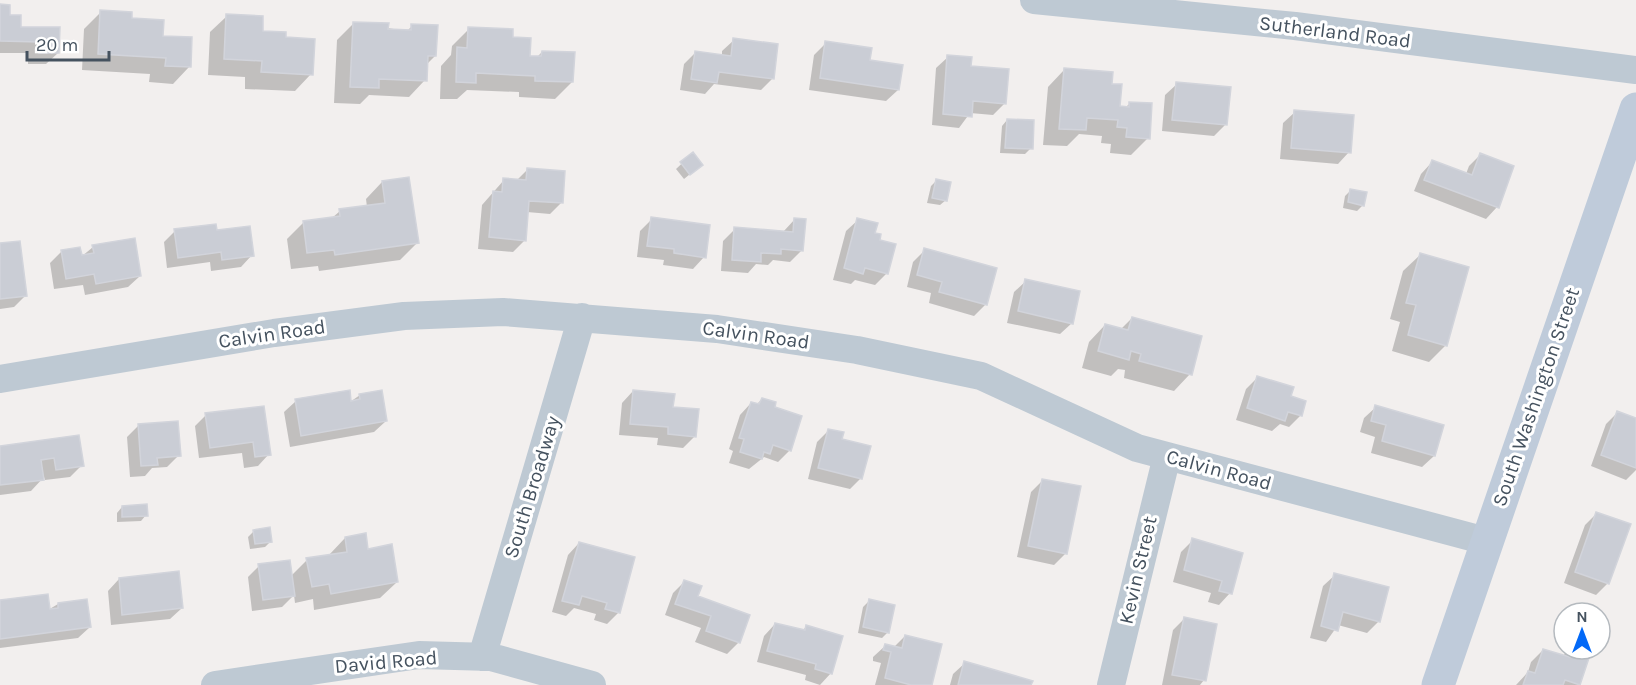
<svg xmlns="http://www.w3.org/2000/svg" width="1636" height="685" font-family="Karla,sans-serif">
<rect width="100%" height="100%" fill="#f2efee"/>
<path fill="#0003" d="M0,6L19,28L58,53L46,64H28V53H0Z
M101,12L130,20L161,37L189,67L173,84L149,82L150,74L82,70L84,29Z
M227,16L261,32L285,39L311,74L295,91L245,89V77L208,75L210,32Z
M354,23L407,31L412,26L435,56L426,65L425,80L409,97L369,95L360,104L334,103L337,40Z
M469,29L512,39L528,57H537L542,52L572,82L555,99L519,97V92L467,90L457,99H440L441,66L451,55L452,46Z
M734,40L772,79L761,90L714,84L705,94L680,90L684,64L696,52L722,56V51Z
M826,43L898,90L886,101L809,90L814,55Z
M948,57L970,67L1005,103L993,115L970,113L959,128L932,125L936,68Z
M1064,70L1111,85L1118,108H1125L1130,103L1148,138L1131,155L1110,153L1111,144L1101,143L1102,136L1079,134L1067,146L1043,145L1048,87Z
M1177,84L1225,125L1214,136L1162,131L1165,95Z
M1295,112L1349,152L1338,164L1280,159L1283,123Z
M1007,120L1031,148L1025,154L1000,153L1002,126Z
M692,154L695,170L684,179L676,169Z
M1480,155L1497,207L1486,219L1414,191L1421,174L1432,162L1466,174L1469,166Z
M527,170L562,202L550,214L527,212L525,240L513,252L478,249L482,205L504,180L516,181Z
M936,181L946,200L940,205L927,203L931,186Z
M382,182L417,243L400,260L319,271L318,266L291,269L287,239L304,222L332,218L340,211L367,207L366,199Z
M1351,190L1363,205L1357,211L1343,208L1345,196Z
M652,219L704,257L693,269L663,265L664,260L637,257L640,231Z
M795,219L802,250L790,262L773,260L768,265L756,264L748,273L721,271L723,241L735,229L783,232Z
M858,220L878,241L887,273L875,285L855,280L851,284L833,280L846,231Z
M175,231H215L252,255L241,267L211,271L210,262L167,268L164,242Z
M0,245L26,295L14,307L0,309Z
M93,247L140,276L128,287L85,295L83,285L54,289L50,263L62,251L81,257Z
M925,250L986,304L974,316L929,303L931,293L907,287L913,262Z
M1420,255L1446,345L1429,362L1392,351L1400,322L1390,319L1403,271Z
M1026,281L1072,323L1060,334L1007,323L1014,292Z
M1132,318L1190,374L1174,391L1124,378L1125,370L1118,369L1111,376L1082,368L1089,342L1105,325L1121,329Z
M1257,378L1289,397L1301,415L1289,427L1280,424L1272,431L1236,420L1246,389Z
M633,391L672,408L695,436L683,448L657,445L658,438L619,435L622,403Z
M360,395L386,421L374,432L290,447L284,412L296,401L350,402Z
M762,399L773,408L790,450L778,462L764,457L749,469L729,463L733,451L729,449L740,415L751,403L756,405Z
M263,407L269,454L258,466L244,468L242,453L199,458L195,426L206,415Z
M1376,407L1434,456L1422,467L1371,453L1375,437L1360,432L1364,418Z
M1617,413L1636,420V470L1626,480L1591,466L1606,424Z
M138,426L179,455L167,467L152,468L145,476L130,477L127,437Z
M829,430L840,440L861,478L850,489L808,479L817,442Z
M78,437L82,465L70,477L45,480L44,477L31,491L0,495V447Z
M1043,480L1066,553L1054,565L1017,557L1031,492Z
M122,507L146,515L141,521L117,522V513Z
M1597,513L1608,583L1596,595L1564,583L1585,525Z
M254,531L270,542L265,547L250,549L248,537Z
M345,538L367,551L397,582L380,598L314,610L313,599L295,603L294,595L282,607L252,611L248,577L259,566L291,576L307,560L329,555Z
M1193,540L1241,554L1230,593L1219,605L1208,602L1211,593L1173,582L1181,552Z
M579,543L619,612L607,624L594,620L596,614L574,608L566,616L552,612L568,555Z
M1335,575L1379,621L1367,633L1338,625L1326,642L1310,638L1323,586Z
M119,579L182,608L170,619L111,625L108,591Z
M684,582L739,642L727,654L695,642L701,628L665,615L673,593Z
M869,601L888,632L882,638L858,633L863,607Z
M0,602L48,610L58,604L90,627L78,638L0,648Z
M1184,619L1204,680L1200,685H1162L1173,630Z
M775,624L802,631L806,627L831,673L820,685L805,680L806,675L757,662L764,636Z
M905,636L930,685H875L881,663L873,661V657L885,646L893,648Z
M1567,649H1590L1578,685H1516L1528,672L1531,662L1543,650L1563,657Z
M965,663L1030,685H950L953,674Z"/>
<path fill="#cacdd5" stroke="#d2d4db" stroke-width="1.5" d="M0,4L10,5V15H21V27H60L59,53H39V42L0,41Z
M100,10L132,12V18L164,20L163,36L192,37L191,67L165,66L166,58L98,54Z
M226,14L263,16V31L286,32V37L315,39L313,75L261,72L262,61L224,59Z
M353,22L389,23L388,29L411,30V24L438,25L436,56H428L427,81L379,79V88L350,87Z
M468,27L513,29V37L531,38L530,56H541L542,51L575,52L573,82L535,81V76L476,73V83L456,82L457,47L467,48Z
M733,38L778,44L774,79L719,72L717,83L691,79L695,51L731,56Z
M825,41L872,48L870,60L903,65L899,90L820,78Z
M947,55L972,57L971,66L1009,69L1006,104L973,101L972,117L943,114Z
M1064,68L1113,72L1112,84H1122L1120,106L1129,107V102L1152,103L1150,139L1126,137L1127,128L1117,127L1118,120L1087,118L1086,130L1059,129Z
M1176,82L1231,87L1227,125L1172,120Z
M1294,110L1354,115L1351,153L1291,148Z
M1007,119L1034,120L1033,149L1005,148Z
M693,152L703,165L690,175L680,162Z
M1480,153L1514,166L1499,208L1424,180L1432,160L1472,175Z
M527,168L565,171L563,203L529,201L526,241L489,237L493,191L502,192L503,178L526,180Z
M409,177L419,243L335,255L334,250L307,253L303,221L340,216L339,209L385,203L382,181Z
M936,179L951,182L947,201L932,198Z
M1350,189L1367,192L1364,206L1348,202Z
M651,217L710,225L706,258L674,253V249L647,246Z
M794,218L806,219L803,251L781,249V254L761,253V262L732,260L734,227L793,232Z
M857,218L878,223L875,233L881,234L880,240L896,244L888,274L865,268L863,274L844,268Z
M216,224L217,230L250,226L254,256L222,260L221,252L178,258L174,229Z
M135,238L141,276L96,284L94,274L66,279L61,250L80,247L82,255L94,253L92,245Z
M20,241L27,296L0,299V243Z
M924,248L997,268L987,305L939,292L942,282L917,275Z
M1420,253L1469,267L1447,346L1408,335L1416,305L1406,303Z
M1025,279L1080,291L1073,324L1018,311Z
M1132,317L1202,336L1192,375L1139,361L1141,354L1131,351L1129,360L1098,351L1105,324L1128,330Z
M1257,376L1294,387L1291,396L1306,401L1302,416L1288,412L1285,421L1247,408Z
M350,390L351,401L360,399L359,394L382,390L387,421L301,436L295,399Z
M633,390L675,394L673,407L699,409L696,437L668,434V427L630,424Z
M762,398L776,402L775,407L802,416L791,451L773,445L770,454L764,452L762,459L740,452L744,439L739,438L751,402L759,404Z
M1375,405L1444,425L1435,456L1382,441L1386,425L1371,421Z
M264,406L271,455L255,457L253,442L210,448L205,413Z
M1617,411L1636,418V468L1601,455Z
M178,421L181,456L157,458L158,465L141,466L138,424Z
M828,429L844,432L842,439L871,446L862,479L818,468Z
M79,435L84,466L56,470L54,458L41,460L44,480L0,485V446Z
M1042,479L1081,486L1067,554L1028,546Z
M147,504L148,516L122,517V506Z
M1596,512L1631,524L1609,584L1575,572Z
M270,527L272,542L255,544L253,530Z
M366,533L368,549L392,544L398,582L331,594L329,584L312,587L306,558L347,552L345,537Z
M1192,538L1243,553L1232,594L1219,591L1222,581L1184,570Z
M579,542L635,557L620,613L605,609L607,603L582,596L579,605L562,601Z
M290,560L295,596L263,600L258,564Z
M179,571L183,608L122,615L119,578Z
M1334,573L1389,587L1380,622L1343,612L1338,631L1321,626Z
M684,580L702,586L698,596L750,615L740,643L706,631L711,616L675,604Z
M48,594L50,609L58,608V603L87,599L91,627L0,639V600Z
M869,599L895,605L889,633L863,627Z
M1184,617L1217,624L1206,681L1172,675Z
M775,623L805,630L806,625L843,636L832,674L815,669L816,664L767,651Z
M905,635L942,644L932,685H911L885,678L891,652L883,650L885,644L902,648Z
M1543,649L1570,657L1573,649H1592L1580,685L1565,680L1563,685H1523L1528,671L1535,673Z
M964,661L1033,681L1031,685H958Z"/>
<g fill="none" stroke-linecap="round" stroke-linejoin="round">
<path stroke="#bec9d3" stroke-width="28" d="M1034,0L1295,26L1636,70
M0,379L274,333L404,316L503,312L717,329L857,350L981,376L1137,448L1486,541
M482,657L582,317
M215,685L419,655L491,657L592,685
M1111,685L1167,456"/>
<path stroke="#bfcbda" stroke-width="33" d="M1438,685L1636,109"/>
</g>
<g text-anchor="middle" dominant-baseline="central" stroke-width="6" stroke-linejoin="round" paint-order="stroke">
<g font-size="20" fill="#45525f" stroke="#fff">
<text transform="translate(1335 32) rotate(7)">Sutherland Road</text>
<text transform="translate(272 334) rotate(-8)">Calvin Road</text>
<text transform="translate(756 335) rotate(8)">Calvin Road</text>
<text transform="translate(1536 397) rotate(-71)">South Washington Street</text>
<text transform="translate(1219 470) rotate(15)">Calvin Road</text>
<text transform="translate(532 487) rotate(-73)">South Broadway</text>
<text transform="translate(1138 570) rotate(-77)">Kevin Street</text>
<text transform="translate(386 662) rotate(-5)">David Road</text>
</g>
</g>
<g transform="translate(1582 631)"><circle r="28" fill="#ffffff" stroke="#b5babf" stroke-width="1.5"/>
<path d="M0-4.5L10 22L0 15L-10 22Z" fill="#0369f7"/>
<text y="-9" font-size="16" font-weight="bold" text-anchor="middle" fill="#45525f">N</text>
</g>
<path d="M27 51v9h82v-9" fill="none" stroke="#45525f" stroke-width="3"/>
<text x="36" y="51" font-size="18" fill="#45525f" stroke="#ffffff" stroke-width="4.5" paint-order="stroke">20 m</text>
</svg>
